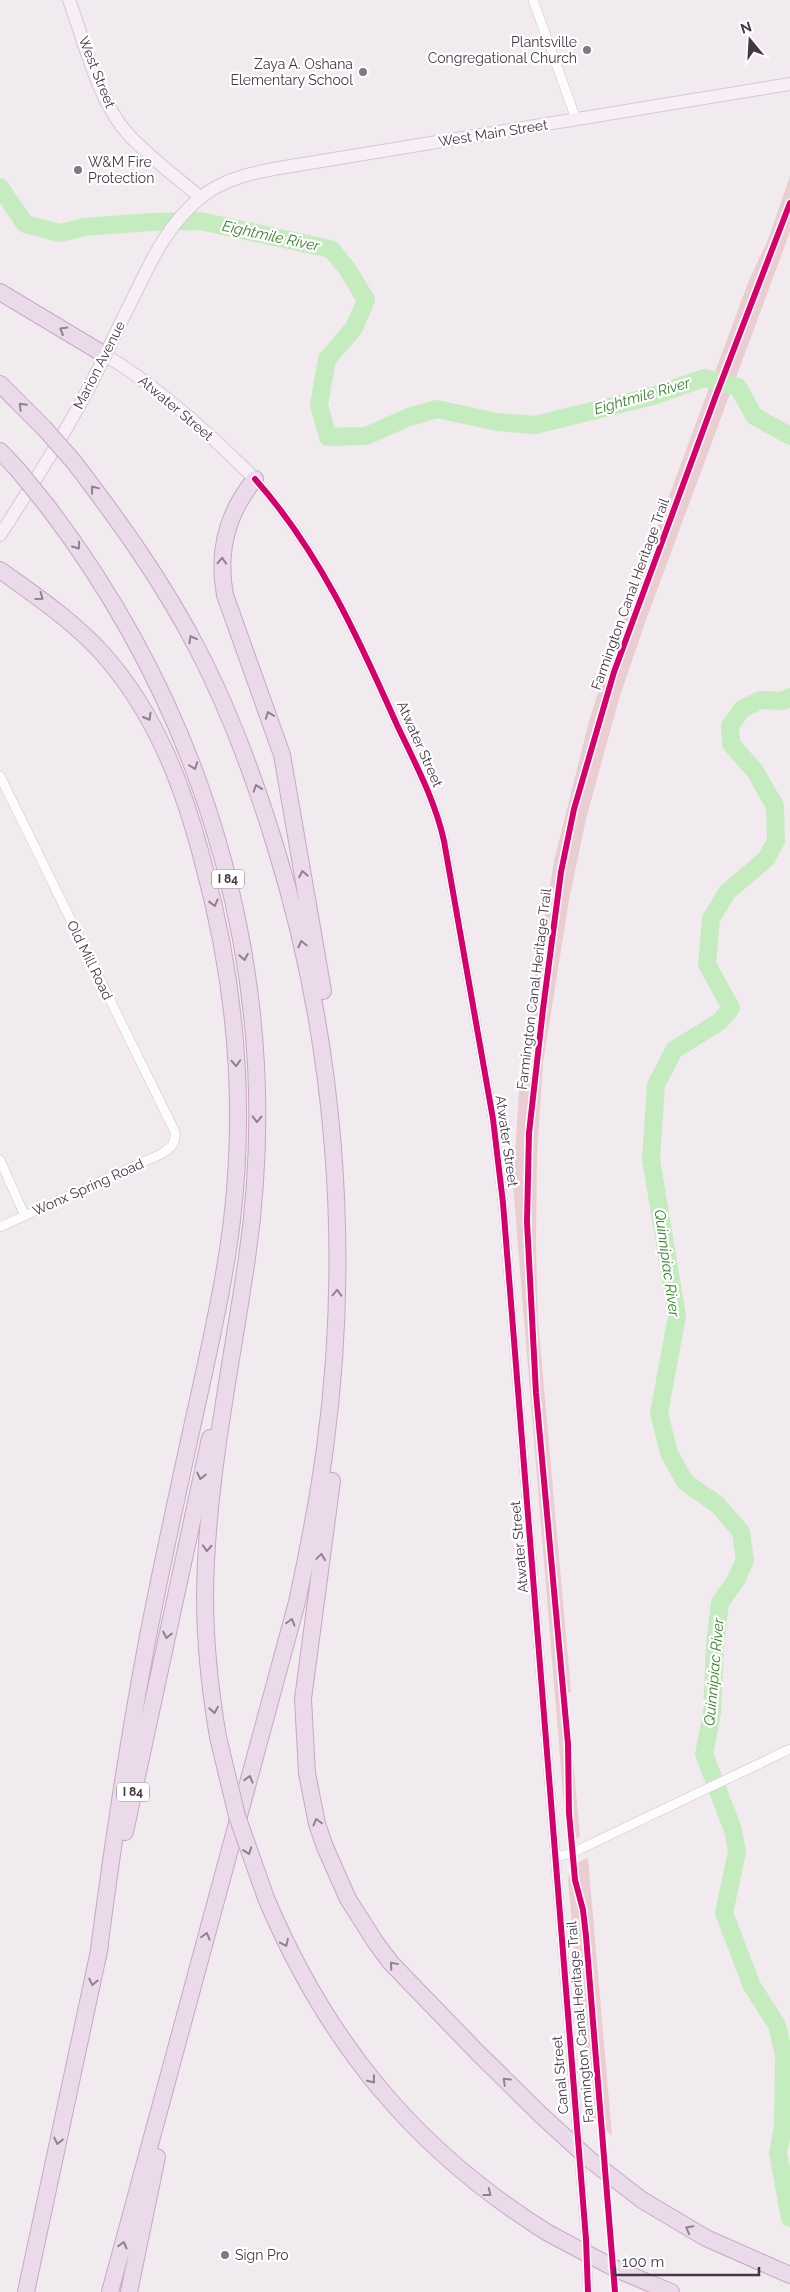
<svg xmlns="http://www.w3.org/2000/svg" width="790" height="2292" font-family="Raleway,sans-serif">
<rect width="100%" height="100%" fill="#f1ebf0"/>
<path fill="#eacdd1" d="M790,176V232L646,620L619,699L586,819L569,900L543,1063L537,1154L536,1244L538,1320L571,1692L567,1693L580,1837L567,1842L513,1185L521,1061L554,861L589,721L611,653L749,280L768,240Z
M588,1858L612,2136L589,2115L568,1879L574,1864Z"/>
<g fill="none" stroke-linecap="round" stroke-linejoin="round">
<path stroke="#c5ecbe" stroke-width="18" d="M0,187L25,224L60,233L84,227L151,222L200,221L331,249L348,270L366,300L354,328L327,359L319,405L328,437L366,436L409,417L437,409L497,422L535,425L653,396L704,378L738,387L754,416L790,436
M790,697L783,701L761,700L742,709L730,726L731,744L755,771L775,806L776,841L766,859L727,892L711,919L707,964L731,1008L719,1022L674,1050L656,1085L651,1159L677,1316L659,1413L669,1453L685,1482L718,1505L741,1532L745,1560L736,1580L720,1603L715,1644L712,1713L704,1754L733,1830L737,1852L724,1913L752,1986L777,2025L784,2055L783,2127L778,2153L790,2218"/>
<g stroke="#cdc7cc" stroke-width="10">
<path id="minor" d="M533,0L576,119
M255,479C319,551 358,637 397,725C415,763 435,800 444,841L493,1119L503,1203L586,2239L588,2292
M0,776L175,1132C176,1144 171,1148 161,1154L0,1227
M0,1160L25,1216
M556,1857L572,1853L790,1749"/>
</g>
<g stroke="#d6c8d3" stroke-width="14">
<path id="secondary" d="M69,0C85,42 97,100 128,134C149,157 176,177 200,197
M105,355C159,387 211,435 255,479
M0,535C30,489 60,442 86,393C103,362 117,329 133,298C151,261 167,225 200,198C225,177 260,171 291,166L790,84"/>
</g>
<g stroke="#c7a8c5" stroke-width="18">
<path id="motorway" d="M0,292L105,355
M0,384L44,428
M0,451L18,470
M74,462C119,521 163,582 197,648C230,711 254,777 275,845C335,1038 352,1247 325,1448C318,1500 308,1551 297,1602L110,2292
M255,479C227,513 217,552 225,595L282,755L323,991
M48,507C212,723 286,988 247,1258C231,1369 206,1482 205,1596C205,1643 210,1690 218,1737
M0,570C36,596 72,620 103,654C157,715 184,788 204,866C235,981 246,1101 232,1220C226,1271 215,1322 204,1373C188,1445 172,1518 157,1591C132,1712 114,1834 98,1957
M332,1481L303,1699L307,1773L317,1824L325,1847L348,1899L376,1943L391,1963L478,2053L541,2115
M125,1832L210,1438
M266,1898C327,2043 415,2150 548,2233
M642,2200L706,2238L790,2275
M649,2283L671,2292
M26,2292L100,1946
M129,2292L157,2157"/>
</g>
<use href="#minor" stroke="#fdfcfd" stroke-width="9"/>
<use href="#secondary" stroke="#f7eff5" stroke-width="12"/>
<use href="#motorway" stroke="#ebdae9" stroke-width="16"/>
<g stroke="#c7a8c5" stroke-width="18" stroke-linecap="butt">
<path id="motorway-bridge" d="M44,428L74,462
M18,470L48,507
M218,1737L237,1816L266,1898
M541,2115L589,2159L642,2200
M548,2233L616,2269L649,2283"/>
</g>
<use href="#motorway-bridge" stroke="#ebdae9" stroke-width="16"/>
<g stroke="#fff" stroke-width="9">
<path id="cycleway" d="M255,479C319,551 358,637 397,725C415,763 435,800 444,841L493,1119L503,1203L586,2239L588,2292
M615,2292L586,1936L583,1910L575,1880L569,1813L568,1744L536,1393L527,1222L529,1133L543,1009L561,872L574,809L614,672L715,398L790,203"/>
</g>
<use href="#cycleway" stroke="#d6006c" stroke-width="6"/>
</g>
<defs><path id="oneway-chevron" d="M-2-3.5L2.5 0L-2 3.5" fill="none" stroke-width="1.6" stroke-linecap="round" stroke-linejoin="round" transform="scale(1.25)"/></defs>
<g stroke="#91808f">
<use href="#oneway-chevron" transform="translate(63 330) rotate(-149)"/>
<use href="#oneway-chevron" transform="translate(22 406) rotate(-135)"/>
<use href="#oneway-chevron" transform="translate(94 489) rotate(-127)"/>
<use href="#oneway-chevron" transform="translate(77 546) rotate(55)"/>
<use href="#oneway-chevron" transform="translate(222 561) rotate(-87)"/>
<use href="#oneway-chevron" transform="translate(40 597) rotate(36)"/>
<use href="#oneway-chevron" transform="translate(192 639) rotate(-119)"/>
<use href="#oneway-chevron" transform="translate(269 715) rotate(-110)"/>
<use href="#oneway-chevron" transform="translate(148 717) rotate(60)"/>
<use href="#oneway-chevron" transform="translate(194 766) rotate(69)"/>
<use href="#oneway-chevron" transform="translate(257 788) rotate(-109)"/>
<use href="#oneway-chevron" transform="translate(303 874) rotate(-100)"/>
<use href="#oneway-chevron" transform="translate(214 903) rotate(76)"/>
<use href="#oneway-chevron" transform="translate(302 944) rotate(-103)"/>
<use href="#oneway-chevron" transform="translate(244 957) rotate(80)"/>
<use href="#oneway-chevron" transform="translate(236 1063) rotate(87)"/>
<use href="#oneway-chevron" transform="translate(257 1119) rotate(91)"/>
<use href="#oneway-chevron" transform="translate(337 1293) rotate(-88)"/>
<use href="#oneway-chevron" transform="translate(201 1476) rotate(102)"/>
<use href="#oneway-chevron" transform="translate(207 1548) rotate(93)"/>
<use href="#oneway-chevron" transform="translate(321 1557) rotate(-82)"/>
<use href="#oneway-chevron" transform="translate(291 1622) rotate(-75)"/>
<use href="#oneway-chevron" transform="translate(167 1635) rotate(102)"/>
<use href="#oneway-chevron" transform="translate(214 1710) rotate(81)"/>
<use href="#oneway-chevron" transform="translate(249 1779) rotate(-75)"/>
<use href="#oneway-chevron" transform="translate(317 1822) rotate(-105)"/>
<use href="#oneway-chevron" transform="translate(248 1851) rotate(70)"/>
<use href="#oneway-chevron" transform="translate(206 1936) rotate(-75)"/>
<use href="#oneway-chevron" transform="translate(285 1943) rotate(65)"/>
<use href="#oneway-chevron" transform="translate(393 1965) rotate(-130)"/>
<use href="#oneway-chevron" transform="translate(93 1982) rotate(102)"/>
<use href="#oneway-chevron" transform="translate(372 2080) rotate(52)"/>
<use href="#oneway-chevron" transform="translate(506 2081) rotate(-136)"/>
<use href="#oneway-chevron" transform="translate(58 2141) rotate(102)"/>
<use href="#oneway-chevron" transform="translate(488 2193) rotate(38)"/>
<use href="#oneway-chevron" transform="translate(689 2229) rotate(-152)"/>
<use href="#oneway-chevron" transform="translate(123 2245) rotate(-75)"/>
</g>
<g fill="#827682" stroke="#fff" stroke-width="2">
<circle cx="587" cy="50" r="5"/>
<circle cx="363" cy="72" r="5"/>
<circle cx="78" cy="170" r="5"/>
<circle cx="225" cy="2255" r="5"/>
</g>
<g text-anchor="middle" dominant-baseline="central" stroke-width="4.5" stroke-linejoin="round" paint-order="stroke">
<g fill="#fff" stroke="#7e737e" stroke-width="1">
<rect x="212" y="869.5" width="32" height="19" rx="4"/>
<rect x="117" y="1782.5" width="32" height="19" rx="4"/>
</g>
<g font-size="12" font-weight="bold" fill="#473746">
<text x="228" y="879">I 84</text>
<text x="133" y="1792">I 84</text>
</g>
<g font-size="14" fill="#473746" stroke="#fff" text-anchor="end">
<text x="577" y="42">Plantsville<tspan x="577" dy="16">Congregational Church</tspan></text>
<text x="353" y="64">Zaya A. Oshana<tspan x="353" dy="16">Elementary School</tspan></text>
<text x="88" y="162" text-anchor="start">W&amp;M Fire<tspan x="88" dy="16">Protection</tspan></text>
<text x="235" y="2255" text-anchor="start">Sign Pro</text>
</g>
<g font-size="14" fill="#473746" stroke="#fff">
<text transform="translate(97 72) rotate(68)">West Street</text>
<text transform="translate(493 133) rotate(-9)">West Main Street</text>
<text transform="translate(99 365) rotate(-63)">Marion Avenue</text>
<text transform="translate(176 408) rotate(40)">Atwater Street</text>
<text transform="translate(630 594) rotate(-70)">Farmington Canal Heritage Trail</text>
<text transform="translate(420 744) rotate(66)">Atwater Street</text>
<text transform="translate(90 960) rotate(64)">Old Mill Road</text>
<text transform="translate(534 989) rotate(-83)">Farmington Canal Heritage Trail</text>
<text transform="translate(507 1141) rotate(82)">Atwater Street</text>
<text transform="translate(88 1187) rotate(-24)">Wonx Spring Road</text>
<text transform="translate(519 1547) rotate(-95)">Atwater Street</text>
<text transform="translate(580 2022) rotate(-95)">Farmington Canal Heritage Trail</text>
<text transform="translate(560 2075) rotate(-95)">Canal Street</text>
</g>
<g font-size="15" font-style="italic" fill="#38862d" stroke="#fff">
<text transform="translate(271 236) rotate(12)">Eightmile River</text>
<text transform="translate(642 396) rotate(-16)">Eightmile River</text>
<text transform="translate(667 1263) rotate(82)">Quinnipiac River</text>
<text transform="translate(714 1672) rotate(-85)">Quinnipiac River</text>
</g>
</g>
<g transform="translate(750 40) rotate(342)" stroke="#ffffff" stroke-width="4" paint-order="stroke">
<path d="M0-4L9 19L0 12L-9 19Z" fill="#473746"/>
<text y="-8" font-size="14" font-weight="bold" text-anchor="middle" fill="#473746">N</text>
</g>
<path d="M615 2267v8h144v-8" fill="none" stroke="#473746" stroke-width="2.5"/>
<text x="622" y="2267" font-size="15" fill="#473746" stroke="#ffffff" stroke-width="4" paint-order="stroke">100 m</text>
</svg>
